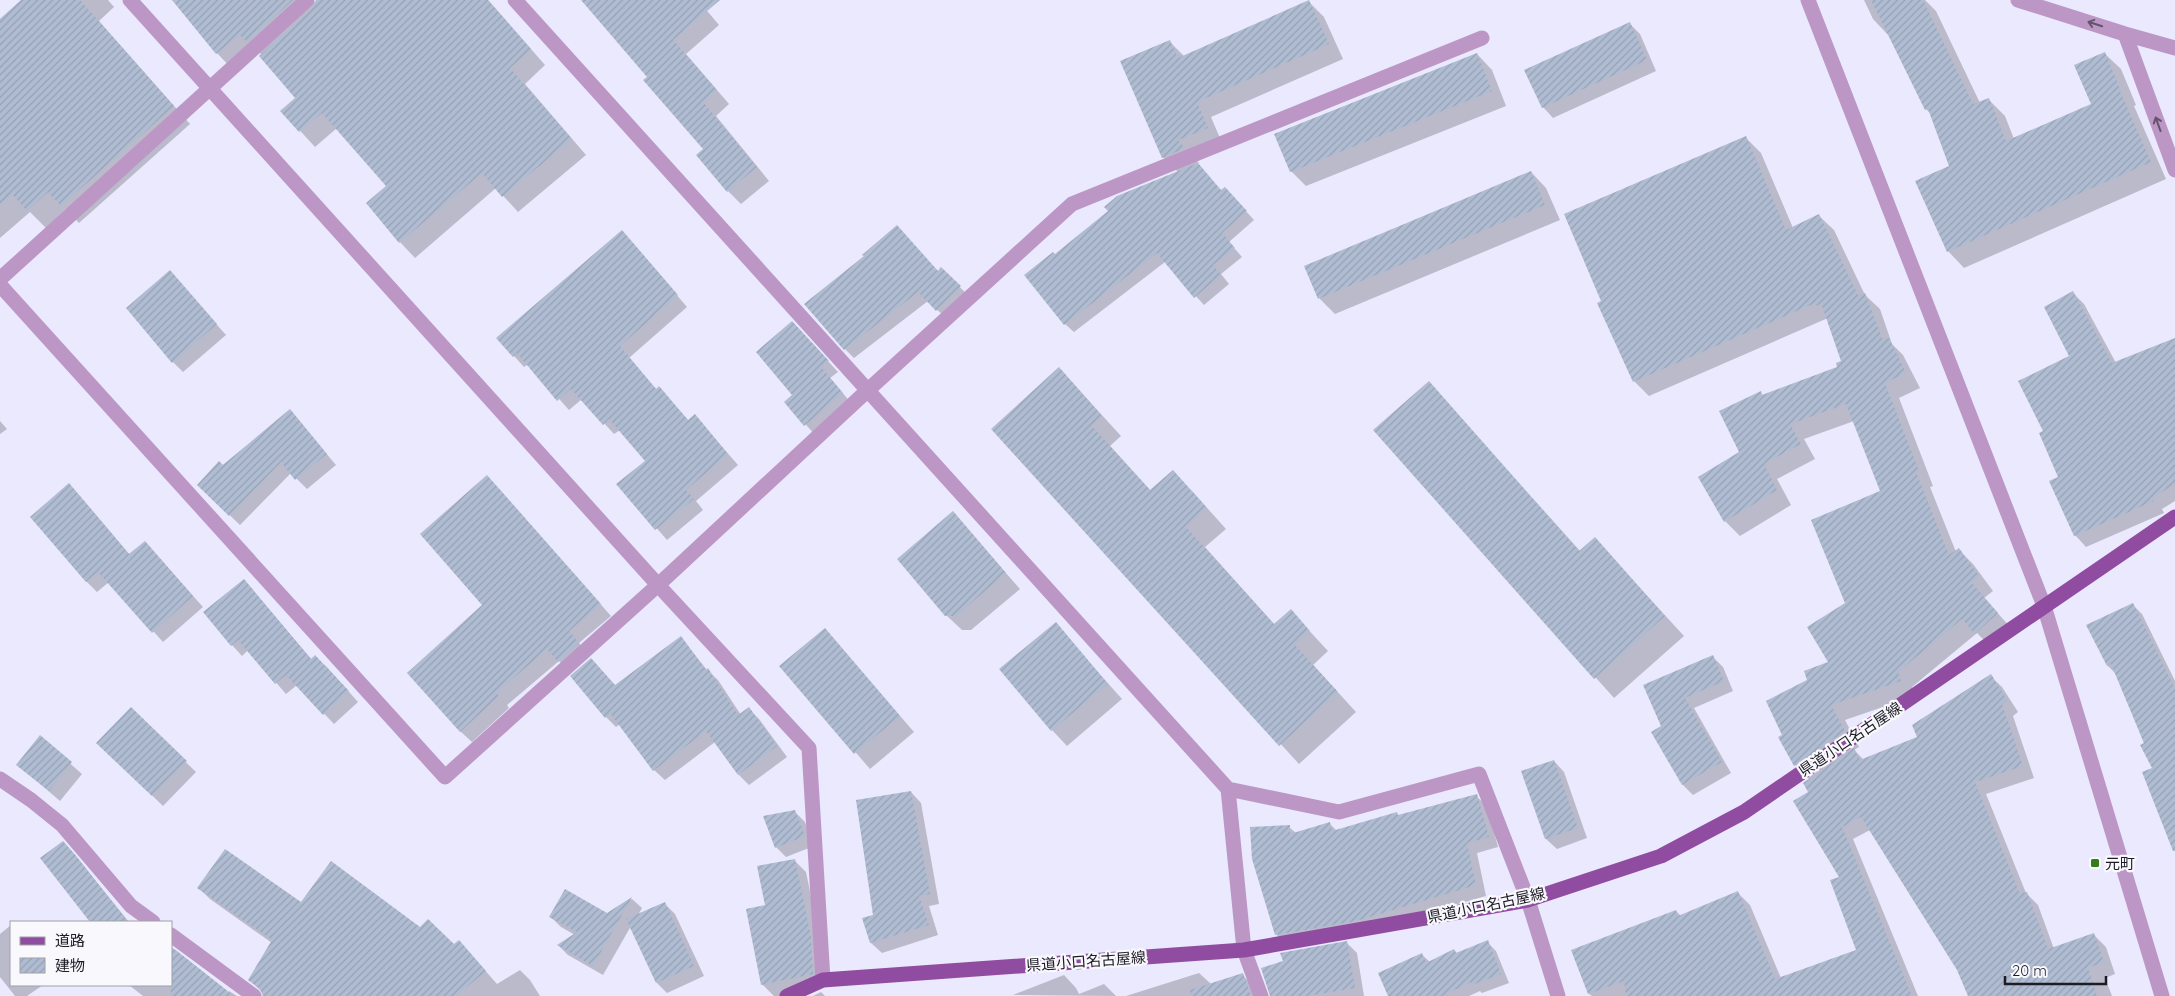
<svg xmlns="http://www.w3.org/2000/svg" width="2175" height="996" font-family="Quicksand,'Noto Sans JP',sans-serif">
<defs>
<pattern id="building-hatch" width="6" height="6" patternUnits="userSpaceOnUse" patternTransform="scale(1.25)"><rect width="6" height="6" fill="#afbcd2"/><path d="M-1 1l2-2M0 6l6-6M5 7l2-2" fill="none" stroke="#96a1b4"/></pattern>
</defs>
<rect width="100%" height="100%" fill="#eae9fd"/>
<path fill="#0003" d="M22,0H108L114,7L99,21L190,124L79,223L66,209L46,228L30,212L0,238V19Z
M174,0H313L319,8L363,0H488L545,65L525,84L586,155L518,212L496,188L415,258L400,242L387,186L337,128L315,147L282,111L297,98L262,55L256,49L232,69L217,53Z
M590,0H698L719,25L686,54L729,104L716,116L769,181L741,204L728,191L705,149Z
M1864,0H1925L1936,11L1980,103L1989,100L2005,116L2014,139L2092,105L2104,53L2121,69L2136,105L2134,106L2166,179L1964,268L1948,251L1951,167L1931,114L1926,109L1889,36L1873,19Z
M1309,2L1324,17L1343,59L1211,117L1222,143L1192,155L1199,163L1197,164L1221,191L1233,197L1254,220L1229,242L1242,257L1221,274L1229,284L1204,305L1165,262L1074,332L1065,324L1055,255L1178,172L1163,157L1170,42L1184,56Z
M1630,24L1640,34L1656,71L1553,118L1543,107Z
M1477,54L1492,70L1506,106L1306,186L1291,171Z
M1746,138L1761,153L1793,228L1819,216L1834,230L1865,295L1880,309L1892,344L1903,355L1920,388L1899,398L1933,486L1930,487L1956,552L1959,550L1973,564L1993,591L1984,598L2012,629L1991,647L1977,633L1912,687L1915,696L1845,720L1859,747L1854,750L1864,760L1918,738L1990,676L2002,687L2018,712L2013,716L2034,778L1986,794L2026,893L2038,905L2054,949L2094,935L2106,947L2115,974L2105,978L2112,996H1970L1958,969L1870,830L1853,839L1918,996H1592L1589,994L1573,950L1676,911L1681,916L1738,893L1750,905L1781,978L1858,951L1841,878L1810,793V780L1795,765L1780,737L1784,735L1808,681L1830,663L1882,492L1854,421L1804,439L1815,459L1777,479L1791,505L1740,536L1725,521L1741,453L1761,393L1764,396L1839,367L1843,362L1828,318L1649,396L1634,381Z
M1531,172L1546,188L1560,220L1335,314L1320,299L1306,266Z
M622,231L687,307L629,358L657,390L659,388L689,421L695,416L738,465L696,501L703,510L667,540L618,484L646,461L620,430L614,434L582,399L569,410L528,364L524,367L498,338Z
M941,269L969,296L947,319L928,301L854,358L845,349Z
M170,272L226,335L183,372L173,362Z
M2073,293L2084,304L2116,363L2175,340V501L2162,509L2164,513L2086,547L2075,535L2045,432L2071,357Z
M802,333L838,372L830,378L852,404L815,435L786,402L794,395Z
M1059,368L1121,436L1110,446L1151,491H1192L1226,529L1205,547L1275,625L1291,611L1328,651L1313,665L1356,712L1299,764L993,429Z
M1429,383L1581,552L1595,539L1684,636L1614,698L1375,431Z
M290,411L336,465L307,489L291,473L240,525L198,485Z
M0,421L7,429L0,434Z
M498,488L611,616L579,643L590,656L571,673L559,661L507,705L509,708L472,742L460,731L484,605Z
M79,495L130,555L145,542L203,607L163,642L109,582L97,592L86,581Z
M953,513L1020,589L971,630H962L946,615Z
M244,580L312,660L326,666L358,702L334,724L297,685L286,694L248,650L242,656L232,645Z
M2133,605L2142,614L2175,681V821L2117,675L2108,666L2088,626Z
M1055,624L1122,699L1067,746L1052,730L1001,670Z
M825,629L914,732L870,769L781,666Z
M681,638L707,670L718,680L741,715L749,709L759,719L787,757L749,785L739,775L715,742L665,780L654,770L620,724L616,727L606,717L591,659L615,686Z
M1712,656L1723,667L1733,691L1694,708L1731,773L1693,795L1683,785L1662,726Z
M131,709L196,772L163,806L98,743Z
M40,737L82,774L60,801L18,765Z
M1554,761L1564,772L1587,838L1557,849L1546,839L1523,772Z
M911,792L921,803L939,904L929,906L938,935L882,953L871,943L864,919L874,916Z
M1476,796L1487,806L1498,847L1477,853L1486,896L1367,930L1286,945L1276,934L1289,827L1296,833L1330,824L1337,831Z
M795,812L805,822L814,846L786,857L776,847Z
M63,842L74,854L129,922H92L42,859Z
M794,860L806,872L822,949L825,986L803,996H774L762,984L766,906Z
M199,888L301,904L420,929L454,945L459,941L497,984L520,970L530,980L540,996H263L264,994L249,979L272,943L210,899Z
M632,899L642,908L638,915L664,903L675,914L704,976L667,993L657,983L631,926L603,975L568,955L558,945L575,935L561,927L551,917L607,915Z
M11,925V985H43L27,996H15L0,977V934Z
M1487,942L1496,951L1509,983L1482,993L1480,991L1469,996H1406L1421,954L1430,962L1454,950L1457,953Z
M1347,943L1357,953L1364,996H1271Z
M1199,973L1211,984L1242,975L1255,987L1258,996H1126Z
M1064,975L1076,988L1079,994L1104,984L1116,996L1013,995Z
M129,985H171L228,993L229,991L237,996H143Z
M821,992L825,996H813Z"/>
<path fill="url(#building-hatch)" d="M21,0H80L174,106L61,206L48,192L27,211L12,194L0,205V19Z
M172,0H293L247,42L240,35L216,54Z
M316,0H488L531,49L510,68L572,139L502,197L482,173L399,243L366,203L386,186L322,113L299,132L280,111L295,98L259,56L313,7Z
M581,0H720L673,40L717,90L703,102L757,167L727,192L696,155L703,149L643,80L647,77Z
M1309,0L1329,44L1197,102L1208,128L1178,140L1185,148L1162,158L1120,61L1170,40L1178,58Z
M1871,0H1923L1973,104L1989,98L2006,141L2091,104L2074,65L2105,52L2120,89H2119L2151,162L1947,252L1915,181L1949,166L1928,109L1925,110Z
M1630,22L1647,60L1542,108L1524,70Z
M1477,53L1492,91L1290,172L1274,134Z
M1746,136L1786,230L1819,214L1858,295L1865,293L1883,341L1889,338L1906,373L1885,383L1919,471L1916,472L1949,555L1959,548L1979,576L1971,582L1998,613L1975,634L1962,619L1898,672L1901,681L1831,705L1845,731L1794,766L1778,737L1782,735L1766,701L1807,680L1804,671L1828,662L1807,627L1845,603L1811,520L1880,491L1846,404L1790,424L1801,444L1764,464L1777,490L1724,522L1698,477L1739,452L1719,411L1761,391L1762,395L1837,367L1836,363L1841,361L1821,303L1817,306L1815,303L1633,382L1597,303L1601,301L1564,214Z
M1198,163L1221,190L1225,187L1247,211L1222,233L1235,248L1213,265L1221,275L1194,298L1157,253L1064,325L1024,275L1053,252L1055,254L1108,211L1104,207L1117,196Z
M1531,171L1545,205L1318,299L1304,266Z
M897,225L938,271L941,267L961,286L936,311L918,292L844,350L804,304L864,256L862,255Z
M622,230L678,295L620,346L656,389L659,386L688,420L695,414L728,454L686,490L694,499L655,530L616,484L645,461L609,419L603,425L571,389L557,401L517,353L513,357L496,338Z
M170,270L217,324L172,363L126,308Z
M2073,291L2112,363L2175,338V484L2152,498L2154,501L2074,536L2049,481L2058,477L2039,433L2043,431L2018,381L2069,356L2044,307Z
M792,321L829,361L821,367L843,393L804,426L784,402L792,395L756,352Z
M1059,367L1102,416L1092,426L1150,490L1173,470L1207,508L1186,527L1274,624L1291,609L1310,631L1295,645L1338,692L1279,746L991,429Z
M1429,381L1579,551L1595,537L1665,616L1594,679L1373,430Z
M290,409L327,454L295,480L281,462L229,516L197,485L219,461L223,465Z
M487,475L601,604L569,631L579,643L558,662L547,649L496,693L499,696L460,732L407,673L482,605L420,534Z
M69,483L129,554L145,541L193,596L152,633L98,572L86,582L30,517Z
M953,511L1006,573L956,616H945L897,559Z
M244,579L311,659L315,655L349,691L323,715L286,675L275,684L238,640L231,646L203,612Z
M2133,603L2175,689V851H2173L2142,772L2152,768L2140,745L2144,743L2111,664L2107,666L2086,625Z
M1056,622L1108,684L1051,731L999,669Z
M825,628L900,716L854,754L779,666Z
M681,636L706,670L708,668L738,715L749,707L777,746L738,775L706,731L653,771L610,713L605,718L570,676L591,658L615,685Z
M1713,655L1724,681L1685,698L1722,762L1682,785L1651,732L1661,726L1643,685Z
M1991,674L2007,700L2002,704L2023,766L1975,782L2020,894L2027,892L2048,949L2094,933L2104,962L2088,968L2097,996H1968L1957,970L1861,817L1842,827L1912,996H1626L1624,981L1588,994L1571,950L1676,910L1678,916L1738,891L1775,979L1856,950L1830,880L1839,877L1793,801L1808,792L1803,783L1854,748L1860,760L1917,737L1912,725Z
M131,707L187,761L152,796L96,743Z
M40,735L72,762L49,791L16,765Z
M1554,760L1578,828L1545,839L1521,771Z
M911,791L930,894L919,896L929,925L870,943L862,918L873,915L856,800Z
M1477,794L1489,837L1467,843L1476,885L1356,921L1275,935L1252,859L1250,827L1290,825V834L1330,822L1332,831L1397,812L1398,815Z
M795,810L805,836L775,848L763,816Z
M63,841L77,857L128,922H90L40,858Z
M225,849L301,902L331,861L420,927L428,919L454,944L459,940L486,971L456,996H263L260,989L248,980L272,940L197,888Z
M795,859L811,937L813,974L761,985L746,909L765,905L757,866Z
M565,889L607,913L632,897L593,966L557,945L577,932L549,917Z
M665,902L694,966L656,983L626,919Z
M1488,940L1501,974L1472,985L1471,982L1442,996H1388L1378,973L1422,953L1426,963L1454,949L1456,953Z
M1347,941L1355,988L1307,996H1270L1261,968L1283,961L1280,953Z
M171,947L177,951L234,996H171Z
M1243,973L1251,996H1191L1190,990Z"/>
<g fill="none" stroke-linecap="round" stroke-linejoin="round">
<path stroke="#bc97c5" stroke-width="15" d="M130,0L658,585L809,748L823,980
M515,0L1228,789L1244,950L1261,996
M1808,0L2044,606L2162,996
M2018,0L2125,34L2175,48
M2125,34L2175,170
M0,279L307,0
M0,285L445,777L658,585L868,390L1072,204L1482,38
M0,779L31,800L62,825L131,906L153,922
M1228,789L1339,812L1479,774L1528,900L1558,996
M171,935L254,996"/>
<path stroke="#904ca1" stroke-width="15" d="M787,996L823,980L1244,950L1528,900L1661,856L1744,812L2175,517"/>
</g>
<defs><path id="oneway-shaft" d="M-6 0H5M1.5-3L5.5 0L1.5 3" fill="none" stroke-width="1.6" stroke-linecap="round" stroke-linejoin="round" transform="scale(1.25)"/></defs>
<g stroke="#65536d">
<use href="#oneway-shaft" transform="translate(2095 24) rotate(-162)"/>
<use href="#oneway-shaft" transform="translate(2158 124) rotate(-110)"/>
</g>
<rect fill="#377b1c" stroke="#f8f8fd" stroke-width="2" x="2090" y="858" width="10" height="10" rx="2.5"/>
<g text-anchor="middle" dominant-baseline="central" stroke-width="4.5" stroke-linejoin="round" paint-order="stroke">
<g font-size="15" fill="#1d1c25" stroke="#f8f8fd">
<text transform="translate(1850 739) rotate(-34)">県道小口名古屋線</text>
<text transform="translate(1486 905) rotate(-12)">県道小口名古屋線</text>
<text transform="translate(1086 961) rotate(-4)">県道小口名古屋線</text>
</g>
<g font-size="15" fill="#1d1c25" stroke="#f8f8fd" text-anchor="start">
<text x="2105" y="863">元町</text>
</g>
</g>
<rect x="10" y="921" width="162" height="65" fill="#f8f8fd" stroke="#a0a0a7"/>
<rect x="20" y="937" width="25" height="8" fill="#904ca1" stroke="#a0a0a7"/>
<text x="55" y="946" font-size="15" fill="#1d1c25">道路</text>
<rect x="20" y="958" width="25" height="15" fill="url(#building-hatch)" stroke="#a0a0a7"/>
<text x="55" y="971" font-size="15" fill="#1d1c25">建物</text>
<path d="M2005 976v8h101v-8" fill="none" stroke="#1d1c25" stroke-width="2.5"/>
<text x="2012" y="976" font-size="15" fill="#1d1c25" stroke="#f8f8fd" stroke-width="4" paint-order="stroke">20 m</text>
</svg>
